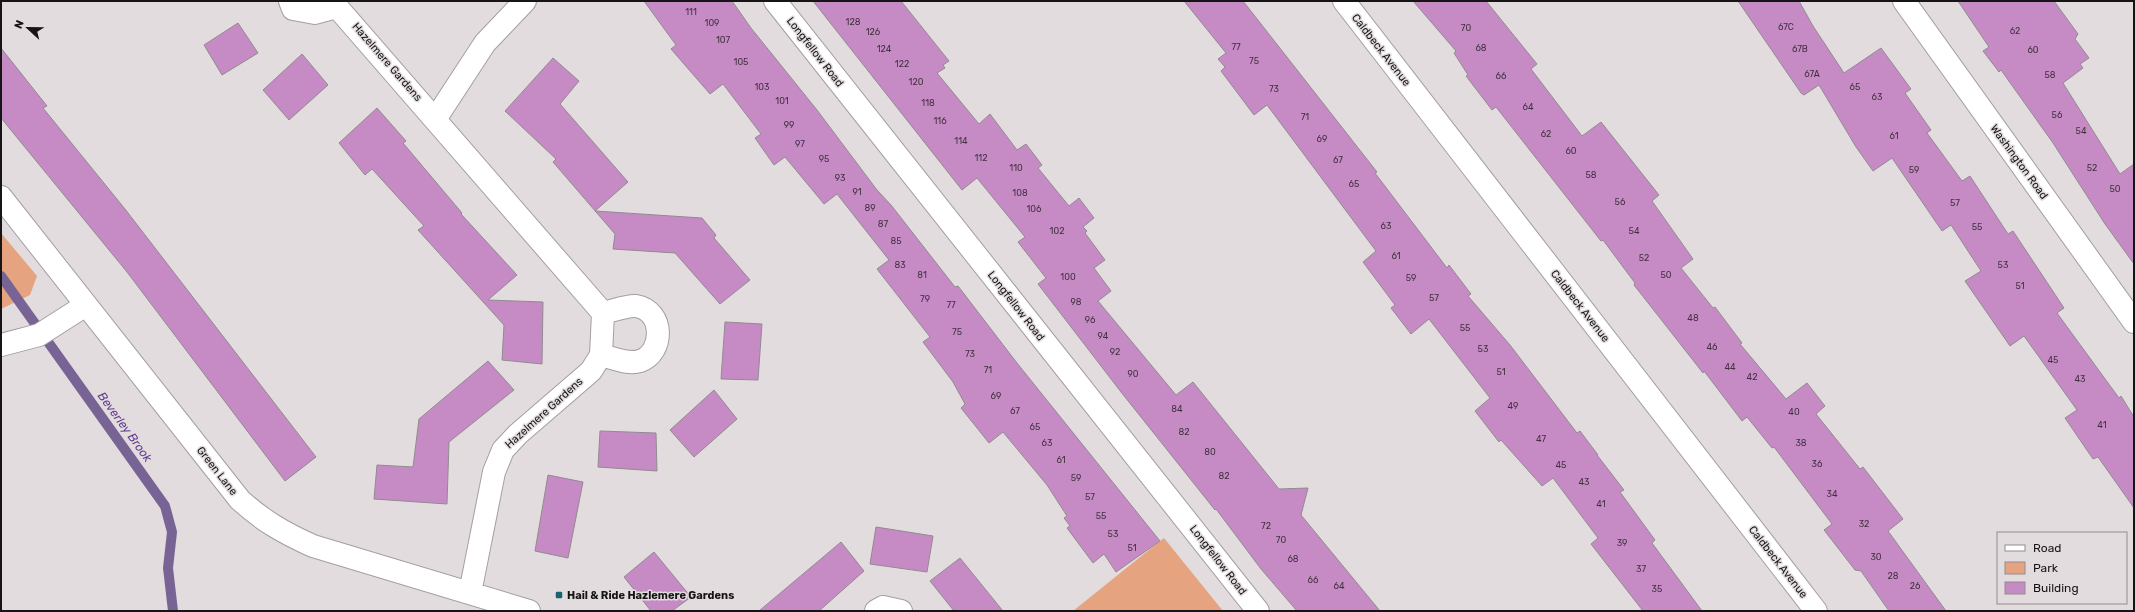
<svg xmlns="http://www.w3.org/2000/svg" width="2135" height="612" font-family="Rubik,sans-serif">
<rect width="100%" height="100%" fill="#e3dcdf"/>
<path fill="#e6a380" d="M1,233L37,276L30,295L1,309Z
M1164,538L1223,611H1073L1160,541Z"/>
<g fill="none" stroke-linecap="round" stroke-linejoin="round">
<path stroke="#776495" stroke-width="10" d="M1,276L165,506L172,532L168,568L173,611"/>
</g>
<path fill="#c68bc4" stroke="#908b90" d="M644,1H732L751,28L817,110L877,190L891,205L955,287L958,286L1017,363L1160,541L1116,572L1104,554L1093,563L1067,528L1070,526L1064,518L1067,516L1047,485L1003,432L989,443L961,408L965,404L953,382L923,342L930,337L877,269L889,260L837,194L824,204L785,157L774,165L755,138L761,134L723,84L710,94L671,49L676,45Z
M813,1H901L949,61L943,65L945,68L937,73L979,124L990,114L1017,150L1026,144L1042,165L1038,168L1069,206L1079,198L1094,218L1083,227L1087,231L1085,233L1105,260L1094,268L1111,291L1098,301L1176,395L1193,382L1279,489L1308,488L1301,515L1380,611H1297L1261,569L1216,509L1215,510L1121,392L1038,284L1046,278L1018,242L1025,237L977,178L962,190Z
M1184,1H1243L1377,172L1375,173L1447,268L1449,265L1471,294L1468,296L1510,345L1577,433L1580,431L1598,455H1597L1624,490L1620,492L1655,540L1652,543L1702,611H1643L1591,544L1598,538L1553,478L1542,486L1501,440L1499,442L1475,411L1490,398L1429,319L1411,334L1391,308L1395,305L1363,262L1376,251L1267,105L1254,115L1221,71L1225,67L1218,59L1226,53Z
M1413,1H1486L1537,64L1531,69L1582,136L1601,122L1659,195L1652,201L1693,259L1681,268L1713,308L1715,307L1742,343L1740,344L1786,399L1807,383L1825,406L1816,414L1860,469L1863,467L1903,519L1888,531L1946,611H1889L1861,571L1855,570L1824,530L1832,524L1774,447L1772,448L1747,417L1742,421L1704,371L1703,373L1634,285L1635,283L1603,240L1601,241L1496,107L1492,110L1466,76L1468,75L1454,53L1456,51Z
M1738,1H1799L1813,26L1844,73L1881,48L1911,89L1905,93L1931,130L1927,133L1962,181L1970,176L2008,234L2013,231L2064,308L2057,313L2119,398L2121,396L2134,417V508L2098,457L2093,459L2065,418L2077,410L2024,336L2010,346L1965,281L1981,271L1951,225L1942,231L1892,158L1873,171L1856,147L1819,85L1804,95L1801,93Z
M1958,1H2054L2078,34L2075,39L2089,58L2080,64L2083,68L2063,83L2120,174L2134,164V264L2105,224L2053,143L2001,70L1999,72L1983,51L1989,47Z
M238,23L258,53L222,75L204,45Z
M1,48L47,106L43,108L125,209L316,457L285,481L127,272L1,118Z
M302,54L328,85L289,120L263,90Z
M553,58L579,81L560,104L628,182L595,211L702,218L716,235L714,238L750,280L720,304L675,253L613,249L615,234L553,162L556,159L505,111Z
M377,108L406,141L403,143L462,213L461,214L517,275L488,300L543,302L542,364L502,360L504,325L418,230L424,226L372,169L365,175L339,143Z
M725,322L762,324L758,380L721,379Z
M488,361L514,390L449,442L447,504L374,499L377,465L413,467L419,419Z
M714,390L737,419L694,457L670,430Z
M600,431L656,433L657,471L598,467Z
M548,475L583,482L568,558L535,551Z
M876,527L933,536L927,572L870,564Z
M841,542L864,571L819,611H759Z
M654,552L691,597L672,611H651L624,577Z
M960,558L1003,611H954L930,581Z"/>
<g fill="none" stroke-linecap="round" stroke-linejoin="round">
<g stroke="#a49ea0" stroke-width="24">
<path id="minor" d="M290,1L293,9L315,13L337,7
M775,1L1258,611
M1344,1L1816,611
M1904,1L2134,322
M337,7L603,313L601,355L591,371L518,434L503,450L494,472L470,593
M436,118L485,43L525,1
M1,197L240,500C263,521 284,533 313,546L529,611
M1,345L39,335L86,305
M601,355C613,358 628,365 640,361C664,353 665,311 636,306C627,305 613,311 603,313
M876,611L883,607L901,611"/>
</g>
<use href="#minor" stroke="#fff" stroke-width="22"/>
</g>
<rect fill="#1c6073" stroke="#e3dcdf" stroke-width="1.5" x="555" y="591" width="8" height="8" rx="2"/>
<g text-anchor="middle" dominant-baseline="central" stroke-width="3" stroke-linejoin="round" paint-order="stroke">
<g font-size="9" fill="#423241">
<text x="691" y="12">111</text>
<text x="853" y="22">128</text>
<text x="712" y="23">109</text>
<text x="1786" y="27">67C</text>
<text x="1466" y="28">70</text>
<text x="2015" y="31">62</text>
<text x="873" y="32">126</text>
<text x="723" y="40">107</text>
<text x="1236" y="47">77</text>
<text x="1481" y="48">68</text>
<text x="884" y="49">124</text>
<text x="1800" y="49">67B</text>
<text x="2033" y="50">60</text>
<text x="1254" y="61">75</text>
<text x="741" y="62">105</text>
<text x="902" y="64">122</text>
<text x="1812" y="74">67A</text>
<text x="2050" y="75">58</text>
<text x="1501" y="76">66</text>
<text x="916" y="82">120</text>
<text x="762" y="87">103</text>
<text x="1855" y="87">65</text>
<text x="1274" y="89">73</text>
<text x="1877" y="97">63</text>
<text x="782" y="101">101</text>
<text x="928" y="103">118</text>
<text x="1528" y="107">64</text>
<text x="2057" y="115">56</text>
<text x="1305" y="117">71</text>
<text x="940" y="121">116</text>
<text x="789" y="125">99</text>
<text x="2081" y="131">54</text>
<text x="1546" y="134">62</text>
<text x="1894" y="136">61</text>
<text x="1322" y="139">69</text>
<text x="961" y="141">114</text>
<text x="800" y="144">97</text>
<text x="1571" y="151">60</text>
<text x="981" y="158">112</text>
<text x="824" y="159">95</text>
<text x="1338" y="160">67</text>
<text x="1016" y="168">110</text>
<text x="2092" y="168">52</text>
<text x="1914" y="170">59</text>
<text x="1591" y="175">58</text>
<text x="840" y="178">93</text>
<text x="1354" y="184">65</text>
<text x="2115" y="189">50</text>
<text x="857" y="192">91</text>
<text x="1020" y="193">108</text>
<text x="1620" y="202">56</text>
<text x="1955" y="203">57</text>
<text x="870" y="208">89</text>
<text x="1034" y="209">106</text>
<text x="883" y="224">87</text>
<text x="1386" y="226">63</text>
<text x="1977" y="227">55</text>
<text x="1057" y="231">102</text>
<text x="1634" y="231">54</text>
<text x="896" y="241">85</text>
<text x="1396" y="256">61</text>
<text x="1644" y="258">52</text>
<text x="900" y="265">83</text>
<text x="2003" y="265">53</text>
<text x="922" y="275">81</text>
<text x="1666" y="275">50</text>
<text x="1068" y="277">100</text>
<text x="1411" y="278">59</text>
<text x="2020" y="286">51</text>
<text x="1434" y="298">57</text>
<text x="925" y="299">79</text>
<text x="1076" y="302">98</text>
<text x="951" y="305">77</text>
<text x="1693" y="318">48</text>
<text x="1090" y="320">96</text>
<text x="1465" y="328">55</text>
<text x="957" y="332">75</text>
<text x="1103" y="336">94</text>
<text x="1712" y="347">46</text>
<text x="1483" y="349">53</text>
<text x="1115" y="352">92</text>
<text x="970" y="354">73</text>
<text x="2053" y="360">45</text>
<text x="1730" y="367">44</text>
<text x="988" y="370">71</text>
<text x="1501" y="372">51</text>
<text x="1133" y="374">90</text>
<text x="1752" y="377">42</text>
<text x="2080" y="379">43</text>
<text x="996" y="396">69</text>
<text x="1513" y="406">49</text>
<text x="1177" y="409">84</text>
<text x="1015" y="411">67</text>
<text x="1794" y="412">40</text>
<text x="2102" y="425">41</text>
<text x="1035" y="427">65</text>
<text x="1184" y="432">82</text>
<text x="1541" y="439">47</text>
<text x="1047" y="443">63</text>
<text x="1801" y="443">38</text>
<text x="1210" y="452">80</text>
<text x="1061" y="460">61</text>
<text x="1817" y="464">36</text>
<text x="1561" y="465">45</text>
<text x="1224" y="476">82</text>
<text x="1076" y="478">59</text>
<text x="1584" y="482">43</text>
<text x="1832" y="494">34</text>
<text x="1090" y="497">57</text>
<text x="1601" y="504">41</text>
<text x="1101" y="516">55</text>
<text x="1864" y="524">32</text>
<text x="1266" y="526">72</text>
<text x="1113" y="534">53</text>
<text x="1281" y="540">70</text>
<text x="1622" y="543">39</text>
<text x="1132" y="548">51</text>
<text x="1876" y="557">30</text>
<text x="1293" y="559">68</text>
<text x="1641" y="569">37</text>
<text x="1893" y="576">28</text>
<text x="1313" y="580">66</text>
<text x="1339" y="586">64</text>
<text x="1915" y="586">26</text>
<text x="1657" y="589">35</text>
</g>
<g font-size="11" fill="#161415" stroke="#e3dcdf">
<text transform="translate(1381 50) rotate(52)">Caldbeck Avenue</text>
<text transform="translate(815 52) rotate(52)">Longfellow Road</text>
<text transform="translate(387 62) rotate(49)">Hazelmere Gardens</text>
<text transform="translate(2019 162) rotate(54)">Washington Road</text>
<text transform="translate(1016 306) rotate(52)">Longfellow Road</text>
<text transform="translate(1580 306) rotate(52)">Caldbeck Avenue</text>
<text transform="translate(544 413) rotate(-42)">Hazelmere Gardens</text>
<text transform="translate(217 471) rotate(52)">Green Lane</text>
<text transform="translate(1218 560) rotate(52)">Longfellow Road</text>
<text transform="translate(1778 562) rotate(52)">Caldbeck Avenue</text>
</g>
<g font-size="11" font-weight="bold" fill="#161415" stroke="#e3dcdf" text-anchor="start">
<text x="567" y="595">Hail &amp; Ride Hazlemere Gardens</text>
</g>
<g font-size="12" font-style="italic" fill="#5f3a8e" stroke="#e3dcdf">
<text transform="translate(125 427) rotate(54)">Beverley Brook</text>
</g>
</g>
<rect width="2135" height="612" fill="none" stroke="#161415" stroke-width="4"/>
<rect x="1997" y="532" width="130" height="72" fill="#e3dcdf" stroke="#918c8e"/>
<rect x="2005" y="545" width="20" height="6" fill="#ffffff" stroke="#918c8e"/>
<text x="2033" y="552" font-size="12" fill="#161415">Road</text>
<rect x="2005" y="562" width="20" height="12" fill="#e6a380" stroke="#918c8e"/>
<text x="2033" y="572" font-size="12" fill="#161415">Park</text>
<rect x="2005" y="582" width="20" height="12" fill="#c68bc4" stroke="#918c8e"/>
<text x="2033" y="592" font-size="12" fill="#161415">Building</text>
<g transform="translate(28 28) rotate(292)" stroke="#e3dcdf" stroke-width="3" paint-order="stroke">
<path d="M0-3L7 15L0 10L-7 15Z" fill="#161415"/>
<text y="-6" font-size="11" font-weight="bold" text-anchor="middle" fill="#161415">N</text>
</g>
</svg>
